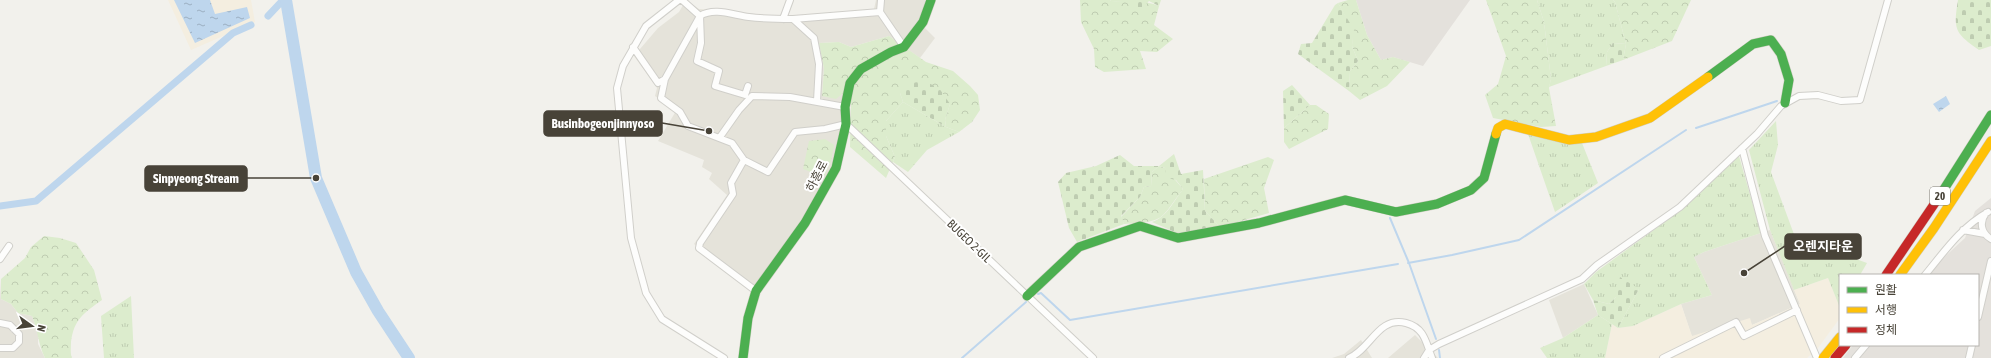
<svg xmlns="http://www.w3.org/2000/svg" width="1991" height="358" font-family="'Asap Condensed','Noto Sans KR',sans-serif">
<defs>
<pattern id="grass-tufts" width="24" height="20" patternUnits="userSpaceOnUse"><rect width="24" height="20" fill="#dceccd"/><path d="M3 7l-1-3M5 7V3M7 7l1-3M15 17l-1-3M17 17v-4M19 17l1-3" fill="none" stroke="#beccb1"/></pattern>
<pattern id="forest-crowns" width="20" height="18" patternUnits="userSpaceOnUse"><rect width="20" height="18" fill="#dceccd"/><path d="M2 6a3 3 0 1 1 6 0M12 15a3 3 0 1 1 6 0" fill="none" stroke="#beccb1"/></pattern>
<pattern id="cemetery-stones" width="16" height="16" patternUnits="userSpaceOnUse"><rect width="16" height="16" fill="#dceccd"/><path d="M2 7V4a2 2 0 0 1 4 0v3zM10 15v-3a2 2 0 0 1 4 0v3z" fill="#beccb1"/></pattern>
<pattern id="water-ripples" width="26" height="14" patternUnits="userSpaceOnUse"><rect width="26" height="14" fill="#bed6ed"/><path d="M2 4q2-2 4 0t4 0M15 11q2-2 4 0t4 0" fill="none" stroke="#9cafc1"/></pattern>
</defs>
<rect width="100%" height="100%" fill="#f2f1ec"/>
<path fill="#e5e3da" d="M686,0L699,9L788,17L874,9L876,0H930L924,27L935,38L920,58L889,36L851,47L839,42L819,43L824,69L822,96L842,94L843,128L835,159L826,182L792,237L751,291L694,244L727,195L709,179L712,173L702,167L704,160L658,141L676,111L655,96L657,88L634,56L658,28L679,12Z
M1770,230L1800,304L1752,325L1749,319L1692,337L1681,304L1712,295L1694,257L1704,252Z
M0,279L1,299L11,304L18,313L32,316L38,332V344L45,358H0Z
M1584,284L1598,315L1563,338L1549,300Z
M1415,335L1438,358H1388Z
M1361,340L1372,358H1332L1344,354Z"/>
<path fill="#f4eee0" d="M168,0H251L255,22L191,50Z
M1828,278L1840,308V318L1818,348L1807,358H1605L1612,324L1618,328L1633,326L1681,304L1692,336L1750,318L1752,325L1800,304L1794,290Z"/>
<path fill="#e4e1dc" d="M1356,0H1470L1423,66L1393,57L1381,60L1367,35Z
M1991,198V358H1843L1853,345H1978V275H1925L1965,238L1975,211Z"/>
<path fill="url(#grass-tufts)" d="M1537,0H1613L1615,2L1626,44L1613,43L1607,52L1606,66L1549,87L1551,79L1544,22Z
M903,102L946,127L959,132L927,150L908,172L893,162L895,157L886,136V121Z
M1776,121L1778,145L1771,172L1795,237L1867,263L1860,275H1840V308L1828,278L1794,290L1770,230L1749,150Z
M1528,134L1582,143L1598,183L1555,212Z
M1739,156L1761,233L1704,252L1694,257L1712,295L1681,304L1633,326L1618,328L1639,289L1616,297L1609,304L1593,300L1584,284L1596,272L1666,221Z
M131,296L134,358H104L101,316Z
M1598,315L1612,324L1605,358H1547L1540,348L1563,338Z"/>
<path fill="url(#forest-crowns)" d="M1080,0H1110L1111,1C1127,2 1145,0 1159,6L1154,25L1173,39L1157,52L1140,51L1146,69L1104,72L1095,67L1094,49L1081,22Z
M1348,0H1356L1367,35L1381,60L1393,57L1410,62L1387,86L1360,100L1349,91L1350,71L1358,61L1352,46L1353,30L1338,3Z
M1486,0H1537L1544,22L1551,79L1549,88L1556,126L1541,127L1493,118L1485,95L1498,84L1506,56Z
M1613,0H1691L1672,41L1623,60L1626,44L1615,2Z
M889,36L926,62L953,71L970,86L978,95L980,110L972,122L959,132L946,127L945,120L950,104L900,93L903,102L886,121V136L895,157L886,178L850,147L851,100L842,94L836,99L822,96L824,69L819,43L839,42L851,47Z
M1310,105H1316L1329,114L1328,129L1289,149L1284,142V128Z
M825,139L834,145L831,161L824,177L803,169L809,141Z
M1268,157L1274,160L1264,188L1269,213L1220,227L1205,211L1204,179Z
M1159,166L1165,168L1183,189C1159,221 1166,221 1124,224L1121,217L1140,197L1144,187L1151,186L1152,172Z
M44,236L60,238L76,243L94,270L102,300C84,313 74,319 71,342C71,348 70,353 72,358H45C38,344 38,330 32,316L18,313L11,304L1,299V279L25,258L31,247Z"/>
<path fill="url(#cemetery-stones)" d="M1110,0H1161L1159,6L1149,1L1140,11L1134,3L1111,1Z
M1958,0H1991V46L1979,50C1955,33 1953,30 1958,0Z
M1338,3L1354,30L1352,46L1358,61L1350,71L1349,91L1298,54L1301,44L1312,43L1335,5Z
M1613,43L1626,44L1623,60L1606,66L1607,52Z
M924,81L939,88L950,104L945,120L946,127L903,102L900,93L905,84Z
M1292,85L1310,105L1284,128L1283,91Z
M1174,154L1181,174L1203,170L1205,211L1220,227L1179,234L1152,222C1167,217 1173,202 1183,189L1176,180L1167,178L1165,168L1159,166L1152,172L1151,186L1144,187L1140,197L1121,216L1124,224L1077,242L1069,228L1058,182L1066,173L1096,166L1120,155L1134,166H1159Z
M1620,277L1639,289L1618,328L1598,315L1593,300L1609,304L1616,297Z"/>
<path fill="url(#water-ripples)" d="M174,0H210L215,14L247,7L250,18L195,43Z
M1946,96L1950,104L1939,112L1933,104Z"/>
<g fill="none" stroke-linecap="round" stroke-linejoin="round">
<path stroke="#bed6ed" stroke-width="2" d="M1696,128L1777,101
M1390,218L1409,263L1436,339
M1408,263L1452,255L1519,240L1686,130
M1038,294L1041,293L1070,320L1398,264
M1439,350L1440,358
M962,358L1026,302"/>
<path stroke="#bed6ed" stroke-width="7" d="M268,16L283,0
M0,206L36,201L233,33L251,25"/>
<path stroke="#bed6ed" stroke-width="12" d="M286,0L316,178L356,272L378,311L409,358"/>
<g stroke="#d0cfca" stroke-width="8">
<path id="street" d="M679,0L646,26L623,66L617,88L631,238L646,293L662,319L724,358
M682,0L700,16L701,43L697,61L719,71L715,86L745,95L748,86
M880,12L881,0
M783,19L790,0
M793,19L880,12L904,47
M633,47L658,83L665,79L661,98L680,112L688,126L732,143L744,160L731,183L733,194L700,243L699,248L756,291
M665,79L700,16C714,7 733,15 749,17C763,19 778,19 793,19L814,38L819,64L817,101
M720,137L739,110L752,96L790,97L845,107
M1742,148L1765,236L1817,358
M744,160L768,172L795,132L825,129L846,124L1093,358
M1986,213C1979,222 1981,233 1991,239
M1963,230L1985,234
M0,259L9,246
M1925,275C1944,252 1961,227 1988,212
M1978,317L1991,261
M0,323L10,325L19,334V342L13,348H0
M1349,358C1371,349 1378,316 1406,323C1425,328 1426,343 1432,358
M1424,358L1429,350L1439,344L1582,279L1597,265L1680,207L1757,134L1781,106L1799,96L1818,95L1841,101L1860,100L1888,0
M1663,358L1736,322L1744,336L1797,310
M1855,358L1866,345
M1969,358L1972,345"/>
</g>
<g stroke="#d0cec3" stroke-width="10">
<path id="fast" d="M1708,77L1753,44L1771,40L1781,54L1789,80L1785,103
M1939,197L1991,115
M1027,296L1079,247L1140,226L1178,238L1259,223L1345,200L1396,212L1437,204L1471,190L1484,178L1496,134
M743,358L748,318L756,291L805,223L836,168L846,124L845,107L850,83L861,69L891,52L904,47L923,22L931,0"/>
</g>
<g stroke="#d0cec3" stroke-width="10">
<path id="slow" d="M1496,134L1498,128L1505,124L1569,140L1596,137L1650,118L1708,77
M1900,275L1934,228L1991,141
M1823,358L1840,337"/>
</g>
<g stroke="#d0cec3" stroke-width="10">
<path id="jam" d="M1886,275L1939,197
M1835,358L1846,345"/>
</g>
<use href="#street" stroke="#fdfdfc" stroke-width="6"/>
<use href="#fast" stroke="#4caf50" stroke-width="9"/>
<use href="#slow" stroke="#ffc107" stroke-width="9"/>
<use href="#jam" stroke="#c62828" stroke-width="9"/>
</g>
<g text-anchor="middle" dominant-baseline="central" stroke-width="4" stroke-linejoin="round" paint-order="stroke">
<rect fill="#fff" stroke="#7f7b74" stroke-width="1" x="1930" y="187" width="20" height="18" rx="3"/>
<g font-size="11" font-weight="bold" fill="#484338">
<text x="1940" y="196">20</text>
</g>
<g font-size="12" fill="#484338" stroke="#fff">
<text transform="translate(817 176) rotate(-63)">하흥로</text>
<text transform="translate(969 241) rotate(44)">BUGEO 2-GIL</text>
</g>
</g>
<path fill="none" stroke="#484338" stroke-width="1.5" d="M709 131L662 123M316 178L247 178M1744 273L1785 246"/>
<g fill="#484338" stroke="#fff" stroke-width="1.5">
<circle cx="709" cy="131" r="4"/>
<circle cx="316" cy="178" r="4"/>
<circle cx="1744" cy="273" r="4"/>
</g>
<g fill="#484338" stroke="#484338" stroke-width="1.5">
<rect x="544" y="111" width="118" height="25" rx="4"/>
<rect x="145" y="166" width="102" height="25" rx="4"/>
<rect x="1785" y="234" width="76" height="25" rx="4"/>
</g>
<g font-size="13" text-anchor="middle" font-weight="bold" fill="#fff">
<text x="603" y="128">Businbogeonjinnyoso</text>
<text x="196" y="183">Sinpyeong Stream</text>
<text x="1823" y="251">오렌지타운</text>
</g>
<rect x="1839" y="274" width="140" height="72" fill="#ffffff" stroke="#b6b4af"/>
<rect x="1847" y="287" width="20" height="6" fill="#4caf50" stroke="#b6b4af"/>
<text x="1875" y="294" font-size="12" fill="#484338">원활</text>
<rect x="1847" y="307" width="20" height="6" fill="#ffc107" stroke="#b6b4af"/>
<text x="1875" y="314" font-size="12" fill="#484338">서행</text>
<rect x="1847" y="327" width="20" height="6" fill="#c62828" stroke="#b6b4af"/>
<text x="1875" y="334" font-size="12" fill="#484338">정체</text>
<g transform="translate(32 326) rotate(104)" stroke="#ffffff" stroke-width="3" paint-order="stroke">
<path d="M0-3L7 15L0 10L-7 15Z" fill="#484338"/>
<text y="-6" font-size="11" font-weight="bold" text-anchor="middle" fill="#484338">N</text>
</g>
</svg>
